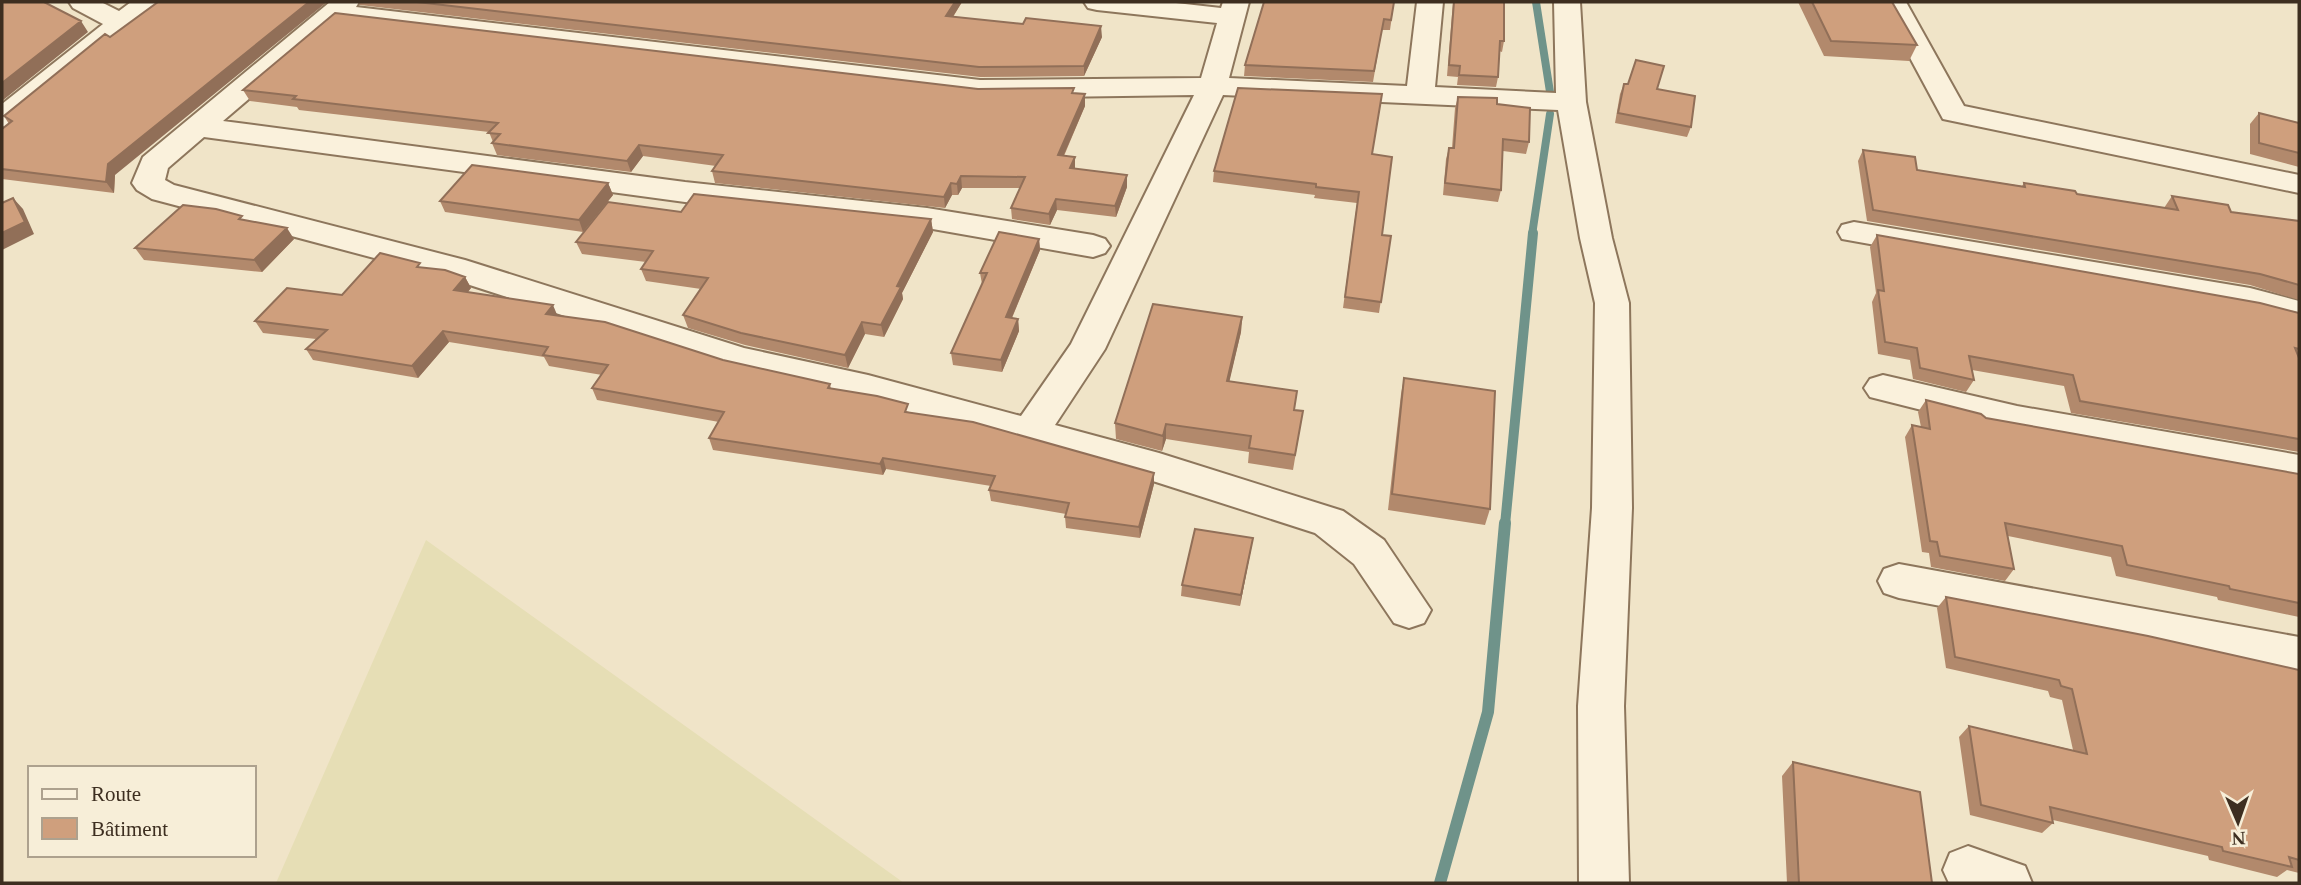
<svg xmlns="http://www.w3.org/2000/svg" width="2301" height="885" font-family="Georgia,serif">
<rect width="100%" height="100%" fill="#f0e4c8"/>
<path fill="#e6deb5" d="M426,540L904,883H276Z"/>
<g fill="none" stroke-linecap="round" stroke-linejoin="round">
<path stroke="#6f938a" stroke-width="8" d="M1536,2L1550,92
M1532,235L1550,114"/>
<path stroke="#6f938a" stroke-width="10" d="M1505,525L1533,233"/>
<path stroke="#6f938a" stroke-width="12" d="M1440,883L1488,712L1505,523"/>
<g stroke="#8d765c" stroke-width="4">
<path id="minor" d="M69,2H101L119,11L131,2H160L12,124L2,127V104L103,24L73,8Z
M330,2H359L356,7L980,80L1201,78L1217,23L1097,10L1088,8L1084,2H1167L1221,8L1223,2H1249L1229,78L1407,86L1417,2H1443L1435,87L1556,93L1554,2H1580L1586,102L1612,238L1629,303L1632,508L1624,706L1629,883H1579L1578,706L1592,508L1595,303L1580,238L1558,110L1223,95L1105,349L1055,425L1159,453L1343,511L1384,540L1431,610L1424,623L1409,628L1394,623L1354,564L1315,533L1156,482L868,401L728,369L442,276L152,199L137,190L132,183L143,157ZM340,21L980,98L1194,95L1071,344L1021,416L868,375L744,348L465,260L174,185L165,180L168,168L204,137L685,202L927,228L1093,257L1105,253L1110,246L1105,239L1093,235L927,208L685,182L223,121Z
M1880,2H1906L1964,106L2299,175V193L1943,119Z
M1854,222L2250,288L2299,301V325L2250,312L1842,239L1838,232L1842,225Z
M1883,375L2017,406L2299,455V485L2017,434L1870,397L1864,388L1870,379Z
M1899,564L2299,637V675L1899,598L1884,593L1878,581L1884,569Z
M1968,846L2025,866L2032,883H1949L1943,870L1950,853Z"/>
</g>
<use href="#minor" fill="#faf1dc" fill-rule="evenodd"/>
</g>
<path fill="#b2896c" d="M359,2H962L953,17L1102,37L1084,76L980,77L360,5Z
M1394,2L1390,30H1382L1373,82L1244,76L1245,65Z
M1453,2H1504V41L1502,52L1499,51L1498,77L1496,87L1457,85L1458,77L1447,76Z
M1798,2H1892L1917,45L1909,61L1824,56Z
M110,37L115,175L114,193L2,179V129L9,124L4,116Z
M1624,84L1657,89L1691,127L1687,137L1615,123L1620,94Z
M978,89L1074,93L1085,106L1064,156L1075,169L1127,175V187L1116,217L1057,210L1050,225L1012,219L1011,208L1020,188H962L958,195H952L945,208L715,183L712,171L716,166L643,156L631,172L497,155L492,143L493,142L489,132L299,110L297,107L250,101L243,90Z
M1458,97L1497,104L1529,142L1526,154L1503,151L1501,190L1498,202L1443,195L1446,159L1449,148H1452L1455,108Z
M2259,113L2299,123V167L2250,154V124Z
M1863,150L1917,170L2022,186L2024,183L2077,194L2164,208L2172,196L2231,212L2299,221V300L2250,285L1867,221L1858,161Z
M1372,154L1382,235L1391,236L1379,313L1343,308L1357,203L1314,198L1315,195L1213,182L1214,171Z
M608,183L613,195L583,232L445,212L440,201Z
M681,212L931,219L933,232L902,293L903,299L884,337L865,334L848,368L745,345L688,328L683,315L701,289L646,281L641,269L646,262L582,254L576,242Z
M244,220L294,239L262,272L144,260L135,248Z
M1877,235L2299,313V452L2071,413L2064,386L1972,370L1974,380L1966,392L1913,379L1910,360L1878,354L1872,302L1876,293L1870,247Z
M1039,239L1040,250L1012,318L1018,319L1019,331L1002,372L953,365L951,353L982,284L980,273Z
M422,267L465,277L471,288L468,292L723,360L830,384L831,389L1154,484L1140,538L1066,528L1065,517L1066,514L991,501L989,490L991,486L886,469L883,475L713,450L709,438L719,422L597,400L592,388L602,375L549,366L544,357L449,342L418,378L313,360L306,349L316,339L263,333L255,321L342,295Z
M1242,317L1241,332L1229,381L1295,410L1303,411L1293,470L1248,463L1249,452L1166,439L1162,451L1116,439L1115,423Z
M1404,378L1490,509L1485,525L1388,510L1401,394Z
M1926,400L1986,418L2299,474V617L2218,600L2217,597L2116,576L2111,557L2008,536L2014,569L2005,581L1931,567L1929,553L1922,552L1905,437L1912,425L1921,427L1918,412Z
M1253,538L1251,549L1240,606L1181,596L1182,585Z
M1946,597L2299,670V873L2287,870L2277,877L2209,860L2208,856L2053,820V823L2042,833L1970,815L1959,737L1969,726L2073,750L2062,700L2050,697L2048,691L1946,668L1937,608Z
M1793,762L1932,883H1787L1782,776Z"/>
<path fill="#916f58" d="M309,2H327L115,175L114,193L106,182L108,164Z
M955,2H962L947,26L946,16Z
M81,21L88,32L2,101V83Z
M1101,26L1102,37L1084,76V66Z
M1085,94V106L1059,166L1058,155Z
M639,145L643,156L631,172L627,161Z
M1075,157V168L1070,180V168Z
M1127,175V187L1116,217L1115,206Z
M961,176L962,188L958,195L957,184Z
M608,183L613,195L583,232L579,220Z
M951,183L952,195L945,208L944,197Z
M13,198L23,209L34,234L2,250V233Z
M1056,199L1057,210L1050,225L1049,214Z
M931,219L933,232L902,293L903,299L884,337L881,325L897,286Z
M287,228L294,239L262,272L254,260Z
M1039,239L1040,250L1007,329L1006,317Z
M465,277L471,288L460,301L454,290Z
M553,305L558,317L546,314Z
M1242,317L1241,332L1226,396L1227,381Z
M1018,319L1019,331L1002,372L1001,360Z
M862,322L865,334L848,368L845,355Z
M443,331L449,342L418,378L412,366Z
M1166,424V439L1162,451L1163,436Z
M883,458L886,469L883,475L880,464Z
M1154,473V484L1140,538L1139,527Z
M1253,538L1251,549L1240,606L1241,595Z"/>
<path fill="#cf9f7d" stroke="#916f58" stroke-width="2" d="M2,2H44L81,21L2,83Z
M158,2H309L108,164L106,182L2,169V129L12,121L4,116L105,34L110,37Z
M417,2H955L946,16L1023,24L1026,18L1101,26L1084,66L979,67Z
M1264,2H1394L1391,20L1384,19L1374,71L1245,65Z
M1454,2H1504V41H1500L1498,77L1459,75L1460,66L1449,65Z
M1812,2H1892L1917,45L1831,41Z
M335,13L978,89L1074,88L1072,93L1085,94L1058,155L1075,157L1070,168L1127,175L1115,206L1056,199L1049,214L1011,208L1025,177L961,176L957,184L951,183L944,197L712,171L723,155L639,145L627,161L492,143L500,134L488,133L498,123L293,99L296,96L243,90Z
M1636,60L1664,66L1657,89L1695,96L1691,127L1618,113L1624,84H1628Z
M1238,88L1382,94L1372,154L1392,157L1382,235L1391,236L1381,302L1345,297L1359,192L1316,187V184L1214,171Z
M1458,97L1497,98V104L1530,108L1529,142L1503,139L1501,190L1445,183L1449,148H1454Z
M2259,113L2299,123V153L2259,143Z
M1863,150L1915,157L1917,170L2025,187L2024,183L2075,191L2077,194L2178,210L2172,196L2228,205L2231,212L2299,221V285L2260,274L1873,210Z
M472,165L608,183L579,220L440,201Z
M694,194L931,219L897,286L901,287L881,325L862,322L845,355L741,333L683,315L708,278L641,269L653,251L576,242L608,202L681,212Z
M13,198L25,222L2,233V203Z
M183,205L216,209L242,216L239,219L287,228L254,260L135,248Z
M999,232L1039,239L1006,317L1018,319L1001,360L951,353L987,273H980Z
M1877,235L2260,303L2299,313V349L2295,348L2299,358V439L2080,401L2073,375L1969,356L1974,380L1920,368L1917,348L1885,342L1878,290L1884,291Z
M380,253L420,263L417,267L445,270L465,277L454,290L553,305L546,314L605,322L723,360L830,384L828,388L877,396L908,404L905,412L973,422L1154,473L1139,527L1065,517L1069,503L989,490L995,476L883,458L880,464L709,438L724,412L592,388L608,365L543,355L548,347L443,331L412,366L306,349L327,330L255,321L287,288L342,295Z
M1153,304L1242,317L1227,381L1297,391L1294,410L1303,411L1295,455L1249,448L1251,436L1166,424L1163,436L1115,423Z
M1404,378L1495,391L1490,509L1392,494Z
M1926,400L1981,414L1986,418L2299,474V603L2230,589L2229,586L2127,565L2122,546L2005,523L2014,569L1940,556L1937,542L1930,541L1912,425L1930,429Z
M1195,529L1253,538L1241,595L1182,585Z
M1946,597L2148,636L2299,670V860L2289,857L2292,867L2223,851L2222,847L2050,807L2053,823L1981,805L1969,726L2087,754L2072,689L2061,686L2059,680L1955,657Z
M1793,762L1920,792L1932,883H1799Z"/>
<rect width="2301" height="885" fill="none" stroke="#3d2e20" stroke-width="7"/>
<rect x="28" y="766" width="228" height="91" fill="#f7eed8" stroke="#ada18e" stroke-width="2"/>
<rect x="42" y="789" width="35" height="10" fill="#faf1dc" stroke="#ada18e" stroke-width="2"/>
<text x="91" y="801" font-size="21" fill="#3d2e20">Route</text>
<rect x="42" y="818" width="35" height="21" fill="#cf9f7d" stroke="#ada18e" stroke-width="2"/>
<text x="91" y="836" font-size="21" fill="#3d2e20">Bâtiment</text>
<g transform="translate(2238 822) rotate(178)" stroke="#f7eed8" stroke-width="5" paint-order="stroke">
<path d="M0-5L12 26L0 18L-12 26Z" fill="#3d2e20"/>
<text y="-10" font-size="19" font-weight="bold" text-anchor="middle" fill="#3d2e20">N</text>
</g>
</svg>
